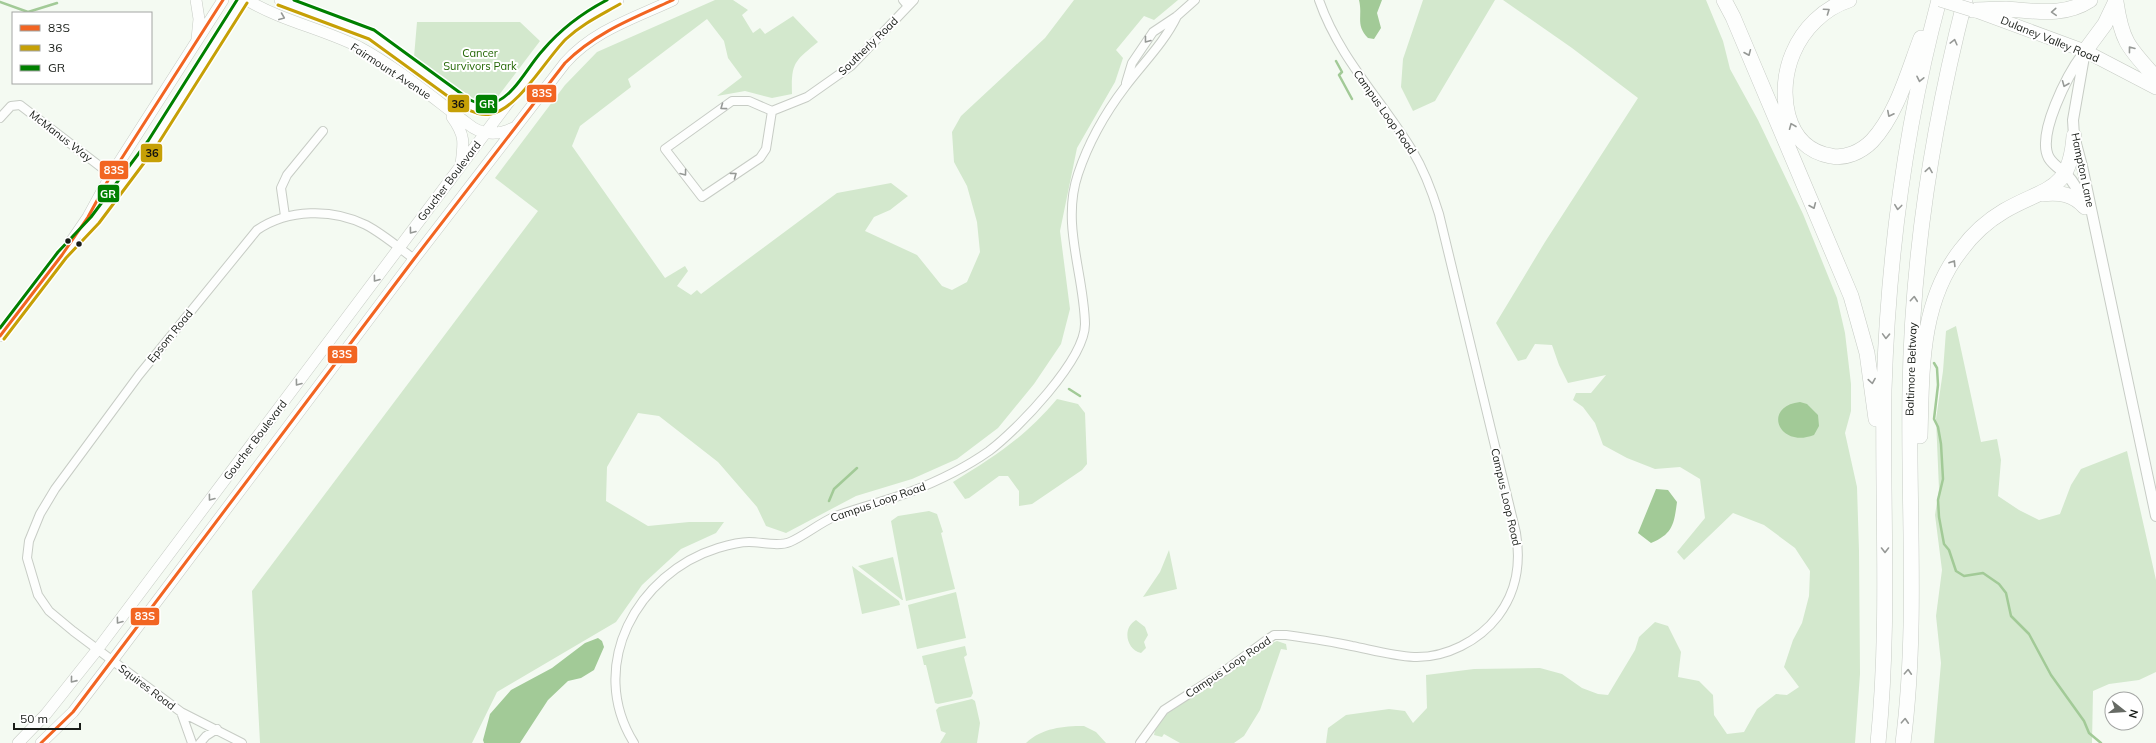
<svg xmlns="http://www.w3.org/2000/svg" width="2156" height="743" font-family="Mulish,sans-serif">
<rect width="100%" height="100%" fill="#f4faf2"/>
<path fill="#d3e8cd" d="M715,0H733L748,10L742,15L753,33L760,28L765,34L793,16L818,42C795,61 791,62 792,94L772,98L745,91L717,96L742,77L728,58L724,41L707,19L628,79L631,87L580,126L572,146L665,278L685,266L688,271L677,286L691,295L697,290L701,294L837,193L891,183L908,196L890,210L874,217L865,231L917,255L942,286L952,290L967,282L980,252L977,222L967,186L954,162L952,132L961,116L1045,38L1074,0H1178L1154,20L1144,16L1116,50L1123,58L1115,82L1077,148L1060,231L1070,309L1061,344L1034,384L998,428L957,459L912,479L856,496L786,533L766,526L757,507L718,462L659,416L638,413L607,467L606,501L648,526L689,522H724L716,533L681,549L642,585L616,622L497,692L472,743H260L252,591L538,211L495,178L565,85L597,52Z
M1423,0H1495L1435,101L1413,111L1401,87L1403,59Z
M1503,0H1706L1723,41L1730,69L1758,120L1803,214L1837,298L1845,333L1851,384V411L1845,433L1857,487L1859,551L1860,674L1855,743H1326L1328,728L1346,715L1389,709L1405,711L1413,723L1427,708L1426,675L1474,669L1540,668L1562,674L1582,688L1598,694L1608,695L1635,650L1639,637L1655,622L1668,626L1681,652L1678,677L1699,681L1713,695L1714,715L1727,734L1744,732L1757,709L1776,694L1787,695L1799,687L1784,667L1793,640L1802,623L1809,596L1810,571L1795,548L1764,525L1733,513L1684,560L1677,552L1705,518L1700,479L1680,467L1655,469L1627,458L1603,445L1595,423L1583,407L1573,400L1576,393H1591L1606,375L1568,383L1559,365L1552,345L1535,344L1526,359L1518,361L1496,323L1545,242L1638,98L1572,48Z
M417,22H520L540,41L496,99L488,107L479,106L414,57Z
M1956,326L1981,442L1997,439L2001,460L1998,496L2019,510L2039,520L2060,514L2071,485L2081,469L2127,451L2156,580V672L2139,680L2109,684L2093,691L2092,743H1934L1941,663L1936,616L1942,570L1935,515L1939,489L1936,419L1943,371L1946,331Z
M1057,399L1078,404L1085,413L1087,464L1082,470L1032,504L1019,506V491L1008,476H999L969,498L965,499L953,482C995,456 1024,438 1057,399Z
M929,511L937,514L943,532L941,533L955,589L906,601L891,521L898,516Z
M1169,550L1177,589L1143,597L1160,572Z
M893,557L903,600H902L858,566Z
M852,566L899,601L900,605L862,614Z
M956,592L966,638L917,649L908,605Z
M1136,620L1145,627L1148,635L1144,642L1146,648L1141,653C1126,649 1122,628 1136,620Z
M1277,641L1286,644L1287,650L1281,649L1260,710L1244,736L1234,743H1180L1164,734L1162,737L1154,735L1155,730L1165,715L1268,645Z
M965,646L967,655L964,657L973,693L971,697L938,704L935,703L926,665H924L922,656Z
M972,699L975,701L980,723L977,743H940L946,733L941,731L936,710L939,707Z
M1084,726L1096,732L1106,743H1026C1042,728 1063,726 1084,726Z"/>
<path fill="#a2ca97" d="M1359,0H1382L1377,13L1381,28L1374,39L1368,38C1355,25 1363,16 1359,0Z
M1800,402L1807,404L1818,415L1819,426L1814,435C1778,449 1762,406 1800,402Z
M1656,489L1668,490L1677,502C1674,524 1673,534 1651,543L1638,533Z
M598,638L602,641L604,647L594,670L581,678L568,681L548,700L520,743H484L483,740L490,714L511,690L552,668L585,643Z"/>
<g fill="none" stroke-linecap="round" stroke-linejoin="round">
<path stroke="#a2ca97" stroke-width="2.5" d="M0,2L28,12L57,3
M1336,61L1342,72L1339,75L1352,99
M1934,363L1937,368L1938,385L1934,419L1938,427L1941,444L1943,479L1938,500L1939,517L1944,544L1949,550L1956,571L1964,576L1983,573L1999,584L2006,593L2011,616L2029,634L2051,675L2084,721L2089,733L2101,743
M1069,389L1080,396
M829,501L834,489L857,468"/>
<g stroke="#c7ccc5" stroke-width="10">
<path id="minor" d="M903,0L908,6
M1126,83L1132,63L1153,32L1177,16L1195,0
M772,111L766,149L760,158L702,197L665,149L732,101H749L772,111L807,97L851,66L914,0
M0,118L11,106L20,105L123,184
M285,216L281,188L287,175L323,131
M181,712L192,743
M200,743L206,736L217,729
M242,743L181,712L73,631L49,611L38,595L27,558L29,541L40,514L55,489L139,375L257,230C288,209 332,208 366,225C383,234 398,247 414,259
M634,743C586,666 637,573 718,548C728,545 738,542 749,542C762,542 778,547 790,542C806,535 819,523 836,516C860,507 886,501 910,492C938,481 965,468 989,451C1017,430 1085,360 1085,324C1084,274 1061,224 1078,174C1088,144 1106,112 1125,87C1143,63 1164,43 1177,16
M1140,743L1164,710L1223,672L1268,639L1274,635H1286C1308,638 1330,641 1352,646C1372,650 1393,656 1414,657C1446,658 1479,641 1498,616C1517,591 1521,564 1516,533L1439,214C1432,191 1424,170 1412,150C1381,99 1339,58 1319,0"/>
</g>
<g stroke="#c7ccc5" stroke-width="12">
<path id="tertiary" d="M2085,51L2073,120L2074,136L2082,166L2156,516
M2083,54C2068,74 2036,135 2049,158C2054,166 2061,169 2067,175C2075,183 2079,193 2084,204"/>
</g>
<g stroke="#c7ccc5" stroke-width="12">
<path id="secondary" d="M196,0L199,19L197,39
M247,0C282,21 323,29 359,47C398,68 433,98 468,124C481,135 498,136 513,128
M280,0L371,34L473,108C487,112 495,109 506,101
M452,117C465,135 464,142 461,164
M83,233L95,220L152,144L243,0
M0,336L62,255L88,217L111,175L223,0
M18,743L46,714L97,650L538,63C561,36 586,16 618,0
M41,743L73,712L112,661L414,259L565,63C594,30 635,18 673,0"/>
</g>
<g stroke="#c7ccc5" stroke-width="14">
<path id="primary" d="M1976,11L2085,51L2156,88"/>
</g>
<g stroke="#c7ccc5" stroke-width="16">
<path id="motorway" d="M1724,0L1733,17L1851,296L1867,353L1876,419
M1849,0C1824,8 1803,29 1793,53C1777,90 1783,148 1831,156C1845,159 1861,152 1872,141C1897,114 1908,72 1921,38
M2116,2C2122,43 2129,48 2156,78
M1972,10C1983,10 1995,9 2006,9C2036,11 2064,17 2090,0
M2085,51L2105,24L2116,1
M2042,194C2060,192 2073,194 2085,207
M1920,436C1922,373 1919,303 1961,250C1972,235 1987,221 2004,211C2045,187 2070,193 2074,136
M1878,743C1890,625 1882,508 1884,390C1888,258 1905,127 1939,0
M1903,743C1918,626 1908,507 1910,390C1912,258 1932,128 1965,0"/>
</g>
<use href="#minor" stroke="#fdfefd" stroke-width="8"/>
<use href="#tertiary" stroke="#fdfefd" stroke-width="10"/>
<use href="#secondary" stroke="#fdfefd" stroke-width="11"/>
<use href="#primary" stroke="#fdfefd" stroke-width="13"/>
<use href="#motorway" stroke="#fdfefd" stroke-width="15"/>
<g stroke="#c7ccc5" stroke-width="14" stroke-linecap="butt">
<path id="primary-bridge" d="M1940,0L1972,10"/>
</g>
<use href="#primary-bridge" stroke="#fdfefd" stroke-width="13"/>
<g stroke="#fff" stroke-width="6">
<path id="bus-1" d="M0,336L62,255L88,217L111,175L223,0
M41,743L73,712L414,259L565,63C596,32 634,18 673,0"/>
</g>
<g stroke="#fff" stroke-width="6">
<path id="bus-2" d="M278,5L369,39L464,108C473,112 481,116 491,114C519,108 545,60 566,39C582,24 601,15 620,4
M4,339L66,258L99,223L156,147L247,3"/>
</g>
<g stroke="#fff" stroke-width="6">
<path id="bus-3" d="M294,0L374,30L470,100C479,104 486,106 496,102C516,93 528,66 543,50C561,29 582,13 607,0
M0,328L58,252L91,217L148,141L237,0"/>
</g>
<use href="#bus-1" stroke="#f26522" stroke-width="3"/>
<use href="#bus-2" stroke="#c6a006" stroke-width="3"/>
<use href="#bus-3" stroke="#008000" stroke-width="3"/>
</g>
<defs><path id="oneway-chevron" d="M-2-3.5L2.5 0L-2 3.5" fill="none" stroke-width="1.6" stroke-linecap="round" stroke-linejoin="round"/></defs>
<g stroke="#969996">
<use href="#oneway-chevron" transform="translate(1827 11) rotate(-35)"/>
<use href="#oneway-chevron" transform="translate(2054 12) rotate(176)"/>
<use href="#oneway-chevron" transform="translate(282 17) rotate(22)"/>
<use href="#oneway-chevron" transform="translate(1147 40) rotate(128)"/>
<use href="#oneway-chevron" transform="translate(1954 42) rotate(-76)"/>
<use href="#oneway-chevron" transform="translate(2131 49) rotate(-128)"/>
<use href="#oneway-chevron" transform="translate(1748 53) rotate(67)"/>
<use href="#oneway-chevron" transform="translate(1920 79) rotate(102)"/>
<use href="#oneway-chevron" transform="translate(2065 84) rotate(112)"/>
<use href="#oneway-chevron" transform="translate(723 107) rotate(144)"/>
<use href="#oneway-chevron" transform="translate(1890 114) rotate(117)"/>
<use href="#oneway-chevron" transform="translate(1792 126) rotate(-112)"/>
<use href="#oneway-chevron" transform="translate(1929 170) rotate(-81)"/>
<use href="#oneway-chevron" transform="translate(684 173) rotate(53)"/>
<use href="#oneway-chevron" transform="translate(734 175) rotate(-36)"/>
<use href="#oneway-chevron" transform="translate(1813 206) rotate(67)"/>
<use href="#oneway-chevron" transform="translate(1898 207) rotate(97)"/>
<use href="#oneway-chevron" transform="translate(412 231) rotate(127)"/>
<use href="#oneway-chevron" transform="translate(1953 263) rotate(-58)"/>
<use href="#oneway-chevron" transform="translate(376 279) rotate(127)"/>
<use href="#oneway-chevron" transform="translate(1914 299) rotate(-85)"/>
<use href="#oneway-chevron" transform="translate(1886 336) rotate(92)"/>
<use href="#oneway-chevron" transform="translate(1872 381) rotate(81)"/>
<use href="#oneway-chevron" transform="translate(298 383) rotate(127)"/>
<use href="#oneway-chevron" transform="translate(211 498) rotate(127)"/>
<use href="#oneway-chevron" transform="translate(1885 550) rotate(90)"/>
<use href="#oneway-chevron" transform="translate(119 621) rotate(127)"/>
<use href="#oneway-chevron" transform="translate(1908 672) rotate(-87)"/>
<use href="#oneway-chevron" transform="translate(73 680) rotate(129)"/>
<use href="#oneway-chevron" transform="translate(1905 721) rotate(-87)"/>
</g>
<g fill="#191d18" stroke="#fff" stroke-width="1.5">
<circle cx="68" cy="241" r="3.5"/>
<circle cx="79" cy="244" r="3.5"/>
</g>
<g text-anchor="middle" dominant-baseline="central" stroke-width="4" stroke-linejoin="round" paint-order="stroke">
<g font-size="11" fill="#191d18" stroke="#fff">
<text transform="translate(2050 39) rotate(22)">Dulaney Valley Road</text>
<text transform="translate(868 46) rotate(-44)">Southerly Road</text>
<text transform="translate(391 71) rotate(33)">Fairmount Avenue</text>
<text transform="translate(1385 112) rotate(55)">Campus Loop Road</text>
<text transform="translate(61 136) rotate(38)">McManus Way</text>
<text transform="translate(2083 170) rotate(78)">Hampton Lane</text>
<text transform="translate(449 181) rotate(-53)">Goucher Boulevard</text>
<text transform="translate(170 336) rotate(-51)">Epsom Road</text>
<text transform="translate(1911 369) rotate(-88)">Baltimore Beltway</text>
<text transform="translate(255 440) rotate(-53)">Goucher Boulevard</text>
<text transform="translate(1506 497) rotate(77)">Campus Loop Road</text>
<text transform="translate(878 502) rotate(-19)">Campus Loop Road</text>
<text transform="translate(1228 667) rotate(-34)">Campus Loop Road</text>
<text transform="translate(147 687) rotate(37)">Squires Road</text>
</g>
<g font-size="11" fill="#236704" stroke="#fff">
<text x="480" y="53">Cancer<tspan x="480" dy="13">Survivors Park</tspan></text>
</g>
</g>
<g stroke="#fff" stroke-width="1.5">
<rect x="526" y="84" width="31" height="19" rx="4" fill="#f26522"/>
<rect x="447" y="94" width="23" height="19" rx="4" fill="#c6a006"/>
<rect x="475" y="94" width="23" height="20" rx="4" fill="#008000"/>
<rect x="140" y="143" width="23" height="20" rx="4" fill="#c6a006"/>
<rect x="99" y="160" width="30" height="20" rx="4" fill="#f26522"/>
<rect x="97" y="184" width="23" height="19" rx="4" fill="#008000"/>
<rect x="327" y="345" width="31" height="19" rx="4" fill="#f26522"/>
<rect x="130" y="607" width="30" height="19" rx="4" fill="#f26522"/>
</g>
<g font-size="11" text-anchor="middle" font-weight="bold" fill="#fff">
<text x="542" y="97">83S</text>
<text x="487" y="108">GR</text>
<text x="114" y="174">83S</text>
<text x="108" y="198">GR</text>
<text x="342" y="358">83S</text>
<text x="145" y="620">83S</text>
</g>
<g font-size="11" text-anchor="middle" font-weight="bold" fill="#111">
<text x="458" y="108">36</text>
<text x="152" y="157">36</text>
</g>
<rect x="12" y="12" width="140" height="72" fill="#ffffff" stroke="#a3a5a3"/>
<rect x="20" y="25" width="20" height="6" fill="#f26522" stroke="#a3a5a3"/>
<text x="48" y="32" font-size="12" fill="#191d18">83S</text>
<rect x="20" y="45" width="20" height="6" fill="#c6a006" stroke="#a3a5a3"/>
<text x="48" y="52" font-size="12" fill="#191d18">36</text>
<rect x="20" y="65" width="20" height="6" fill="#008000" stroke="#a3a5a3"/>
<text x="48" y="72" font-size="12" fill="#191d18">GR</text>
<g transform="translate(2124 711) rotate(107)"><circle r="19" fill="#ffffff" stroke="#a3a5a3"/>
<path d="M0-3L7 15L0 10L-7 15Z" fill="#666a64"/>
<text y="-6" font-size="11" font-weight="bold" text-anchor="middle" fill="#191d18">N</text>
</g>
<path d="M14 723v6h66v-6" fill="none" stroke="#191d18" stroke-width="2"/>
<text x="20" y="723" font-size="12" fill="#191d18" stroke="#ffffff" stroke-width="3" paint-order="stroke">50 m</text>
</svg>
